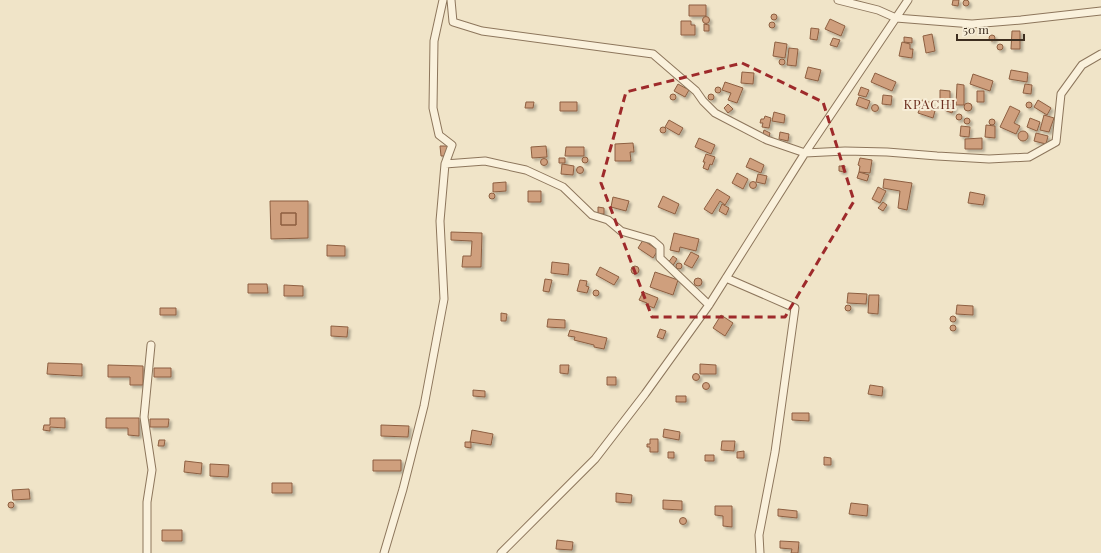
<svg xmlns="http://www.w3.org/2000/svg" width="1101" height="553" font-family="'Playfair Display',serif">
<defs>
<filter id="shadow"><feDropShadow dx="2.5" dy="2.5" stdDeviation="1" flood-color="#0004"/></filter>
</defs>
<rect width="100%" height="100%" fill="#f0e4c8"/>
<path fill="#cf9f7d" stroke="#8d5f41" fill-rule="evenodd" filter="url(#shadow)" d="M963 3a3 3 0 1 1 6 0a3 3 0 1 1-6 0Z
M953,0H959L958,6L952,5Z
M689,5H706V16H689Z
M771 17a3 3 0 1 1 6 0a3 3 0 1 1-6 0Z
M702.5 20a3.5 3.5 0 1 1 7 0a3.5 3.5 0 1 1-7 0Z
M830,19L845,26L841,36L825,29Z
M681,21H691V25H695V35H681Z
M769 25a3 3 0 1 1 6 0a3 3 0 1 1-6 0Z
M704,24L709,25V31H704Z
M811,28L819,29L817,40L810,39Z
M1012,31H1020V49H1011Z
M932,34L935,51L926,53L923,36Z
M989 38a3 3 0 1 1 6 0a3 3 0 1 1-6 0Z
M904,37L912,38V43L904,42Z
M833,38L840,40L837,47L830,45Z
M775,42L787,44L785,58L773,56Z
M902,42L910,44V49H913L912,58L899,56Z
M997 47a3 3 0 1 1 6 0a3 3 0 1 1-6 0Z
M789,48L798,49L796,66L787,65Z
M779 62a3 3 0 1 1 6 0a3 3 0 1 1-6 0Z
M808,67L821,70L818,81L805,78Z
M1011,70L1028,73L1027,82L1009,79Z
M742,72L754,73L753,84L741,83Z
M875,73L896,82L892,91L871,82Z
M973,74L993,81L990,91L970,84Z
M725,82L743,88L737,103L728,100L731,93L722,90Z
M678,84L689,90L685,97L674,91Z
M957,84L964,85V105H956Z
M1025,84L1032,85L1031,94L1023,93Z
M715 90a3 3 0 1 1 6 0a3 3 0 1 1-6 0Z
M861,87L869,90L866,97L858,95Z
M940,90L950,91V100L940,99Z
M977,91H984V102H977Z
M708 97a3 3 0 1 1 6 0a3 3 0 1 1-6 0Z
M670 97a3 3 0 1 1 6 0a3 3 0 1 1-6 0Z
M883,95L892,96L891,105L882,104Z
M859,97L870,101L867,109L856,105Z
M922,100L932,103L930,109L935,111L933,118L918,113Z
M1038,100L1051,108L1047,115L1034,107Z
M526,102H534L533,108H525Z
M560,102H577V111H560Z
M1026 105a3 3 0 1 1 6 0a3 3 0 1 1-6 0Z
M947,103L955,106L952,113L944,110Z
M964 107a4 4 0 1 1 8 0a4 4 0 1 1-8 0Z
M728,104L733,109L728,113L724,108Z
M871.5 108a3.5 3.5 0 1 1 7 0a3.5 3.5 0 1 1-7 0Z
M1010,106L1020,111L1014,123L1020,126L1016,134L1000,127Z
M774,112L785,115L784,123L772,121Z
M956 117a3 3 0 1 1 6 0a3 3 0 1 1-6 0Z
M1044,115L1054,118L1049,132L1040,130Z
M765,116L771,118L769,128L762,127L763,123H760L761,119H764Z
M964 121a3 3 0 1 1 6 0a3 3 0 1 1-6 0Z
M1030,118L1040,122L1037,131L1027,127Z
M989 122a3 3 0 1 1 6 0a3 3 0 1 1-6 0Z
M669,120L683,128L679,135L665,127Z
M986,125L995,126V138L985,137Z
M961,126L970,127L969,137L960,136Z
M660 130a3 3 0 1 1 6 0a3 3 0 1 1-6 0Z
M764,130L770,133L769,137L763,134Z
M1018 136a5 5 0 1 1 10 0a5 5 0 1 1-10 0Z
M780,132L789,134L788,141L779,139Z
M1036,133L1048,136L1046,144L1034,141Z
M699,138L715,145L711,154L695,147Z
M982,138V149H965V139Z
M633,143L634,152H630L631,161H615V144Z
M440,146H448V156H441Z
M546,146L547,157L532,158L531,147Z
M566,147H584V156H565Z
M706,154L715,157L712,165L710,164L708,170L703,168L705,162H703Z
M582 160a3 3 0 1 1 6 0a3 3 0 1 1-6 0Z
M559,158H565V163H559Z
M750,158L764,165L761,173L746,167Z
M860,158L872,160L870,173L859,172L860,166L858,165Z
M540.5 162a3.5 3.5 0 1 1 7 0a3.5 3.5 0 1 1-7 0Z
M562,164L574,166L573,175L561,174Z
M839,166H845L844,172L839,171Z
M576.5 170a3.5 3.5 0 1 1 7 0a3.5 3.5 0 1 1-7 0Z
M859,172L869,175L867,181L857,178Z
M737,173L748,179L743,189L732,183Z
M758,174L767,176L765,184L756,182Z
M884,179L912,183L907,210L898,208L900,191L883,188Z
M749.5 185a3.5 3.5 0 1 1 7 0a3.5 3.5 0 1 1-7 0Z
M506,182V191L493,192V183Z
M878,187L886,191L880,203L872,199Z
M717,189L730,197L725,205L720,201L712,214L704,209Z
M528,191H541V202H528Z
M970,192L985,195L983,205L968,203Z
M489 196a3 3 0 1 1 6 0a3 3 0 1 1-6 0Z
M663,196L679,204L675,214L658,207Z
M613,197L629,201L626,211L611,207Z
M270,201H308V238L271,239ZM281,213H296V225H281Z
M883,202L887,205L883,211L878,208Z
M722,204L729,208L726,215L719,211Z
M598,207L604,208V214H598Z
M281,213H296V225H281Z
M451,232L482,233L481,267H462L463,256H471L472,241L451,240Z
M674,233L699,239L696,251L680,247L679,252L670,250Z
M643,240L658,250L653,258L638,248Z
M327,245L345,246V256H327Z
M691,252L699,256L692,268L684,264Z
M673,256L677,259L672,267L668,263Z
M552,262L569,264L568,275L551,273Z
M676 266a3 3 0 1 1 6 0a3 3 0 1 1-6 0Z
M631 270a4 4 0 1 1 8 0a4 4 0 1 1-8 0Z
M600,267L619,277L614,285L596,275Z
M655,272L678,280L673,295L650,287Z
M694 282a4 4 0 1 1 8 0a4 4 0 1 1-8 0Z
M545,279L552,280L549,292L543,291Z
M580,280L587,281L586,286L589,287L587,293L577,291Z
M248,284H267L268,293H248Z
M284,285L303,286V296H284Z
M593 293a3 3 0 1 1 6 0a3 3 0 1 1-6 0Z
M643,292L658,298L654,308L646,305L647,303L639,300Z
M848,293L867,294L866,304L847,303Z
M869,295H879L878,314L868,313Z
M957,305L973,306V315L956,314Z
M845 308a3 3 0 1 1 6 0a3 3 0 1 1-6 0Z
M160,308H176V315H160Z
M501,313L507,314L506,321H501Z
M721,315L733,323L725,336L713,328Z
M950 319a3 3 0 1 1 6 0a3 3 0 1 1-6 0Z
M548,319L565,320V328L547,327Z
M950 328a3 3 0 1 1 6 0a3 3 0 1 1-6 0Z
M331,326L348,327L347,337L331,336Z
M660,329L666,331L663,339L657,337Z
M570,330L607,338L604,349L594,347V345L574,340L575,337L568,336Z
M48,363L82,364V376L47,374Z
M700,364L716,365V374H700Z
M108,365L143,366V385H130V377H108Z
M560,365H569L568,374L560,373Z
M154,368H171V377H154Z
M692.5 377a3.5 3.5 0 1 1 7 0a3.5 3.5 0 1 1-7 0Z
M607,377H616V385H607Z
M702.5 386a3.5 3.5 0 1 1 7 0a3.5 3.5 0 1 1-7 0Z
M870,385L883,387L882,396L868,394Z
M473,390L485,391V397L473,396Z
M676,396H686V402H676Z
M792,413H809V421L792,420Z
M50,418H65V428L50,427V431L43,430L44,425H50Z
M106,418H139V436L128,435V428H106Z
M150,419H169L168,427H150Z
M381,425L409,426L408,437L381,436Z
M664,429L680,432L679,440L663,437Z
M472,430L493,434L491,445L470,442Z
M650,439H658V452H650V447H647V444H650Z
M159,440H165L164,446H158Z
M722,441H735L734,451L721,450Z
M465,442H471V448L465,447Z
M744,451V458H737V452Z
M668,452H674V458H668Z
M705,455H714V461H705Z
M824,457L831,458V465H824Z
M373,460H401V471H373Z
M185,461L202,463L201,474L184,472Z
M210,464L229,465L228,477L210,476Z
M272,483H292V493H272Z
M29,489L30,499L13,500L12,490Z
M616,493L632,495L631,503L616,502Z
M663,500L682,501V510L663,509Z
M8 505a3 3 0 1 1 6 0a3 3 0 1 1-6 0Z
M851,503L868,505L867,516L849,514Z
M715,506H732V527L723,526V516L715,515Z
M778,509L797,511V518L778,516Z
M679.5 521a3.5 3.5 0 1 1 7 0a3.5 3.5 0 1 1-7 0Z
M162,530H182V541H162Z
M557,540L573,542L572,550L556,549Z
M780,541L799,542L798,553H791L792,549L780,548Z"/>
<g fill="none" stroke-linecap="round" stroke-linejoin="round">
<g stroke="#8d765c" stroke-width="9">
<path id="minor" d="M451,0L453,22L482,31L653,54L696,91L703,101L715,113L767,140L805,153L845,151L887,152L937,156L989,159L1029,157L1056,142L1061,94L1082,65L1101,54
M838,0L878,10L896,18L972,24L1021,20L1101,11
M445,164L485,161L526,170L563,187L592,215L608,220L621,231L652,240L660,247V258L709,305
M726,278L795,308L775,452L759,535L760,553
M147,553V502L152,470L144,417L151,345
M384,553L403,489L424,406L444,299L440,221L445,164L452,145L439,135L433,108L434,41L443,0
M501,553L595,459L645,394L709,305L805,153L908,0"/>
</g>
<use href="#minor" stroke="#faf1dc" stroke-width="7"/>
</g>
<path fill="none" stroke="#9e2a2b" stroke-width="3" stroke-dasharray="8 5" stroke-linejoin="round" d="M742,63L823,102L854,201L785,317H652L601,183L626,92Z"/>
<g text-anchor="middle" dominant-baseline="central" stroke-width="4" stroke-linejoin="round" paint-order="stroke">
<g font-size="13" letter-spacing="1" fill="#6b2e1e" stroke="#f7eed8">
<text x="930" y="103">KPACHI</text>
</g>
</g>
<path d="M957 34v6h67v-6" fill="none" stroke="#3d2e20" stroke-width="2"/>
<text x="963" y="34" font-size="12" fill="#3d2e20" stroke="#f7eed8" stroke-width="3" paint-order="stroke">50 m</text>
</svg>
